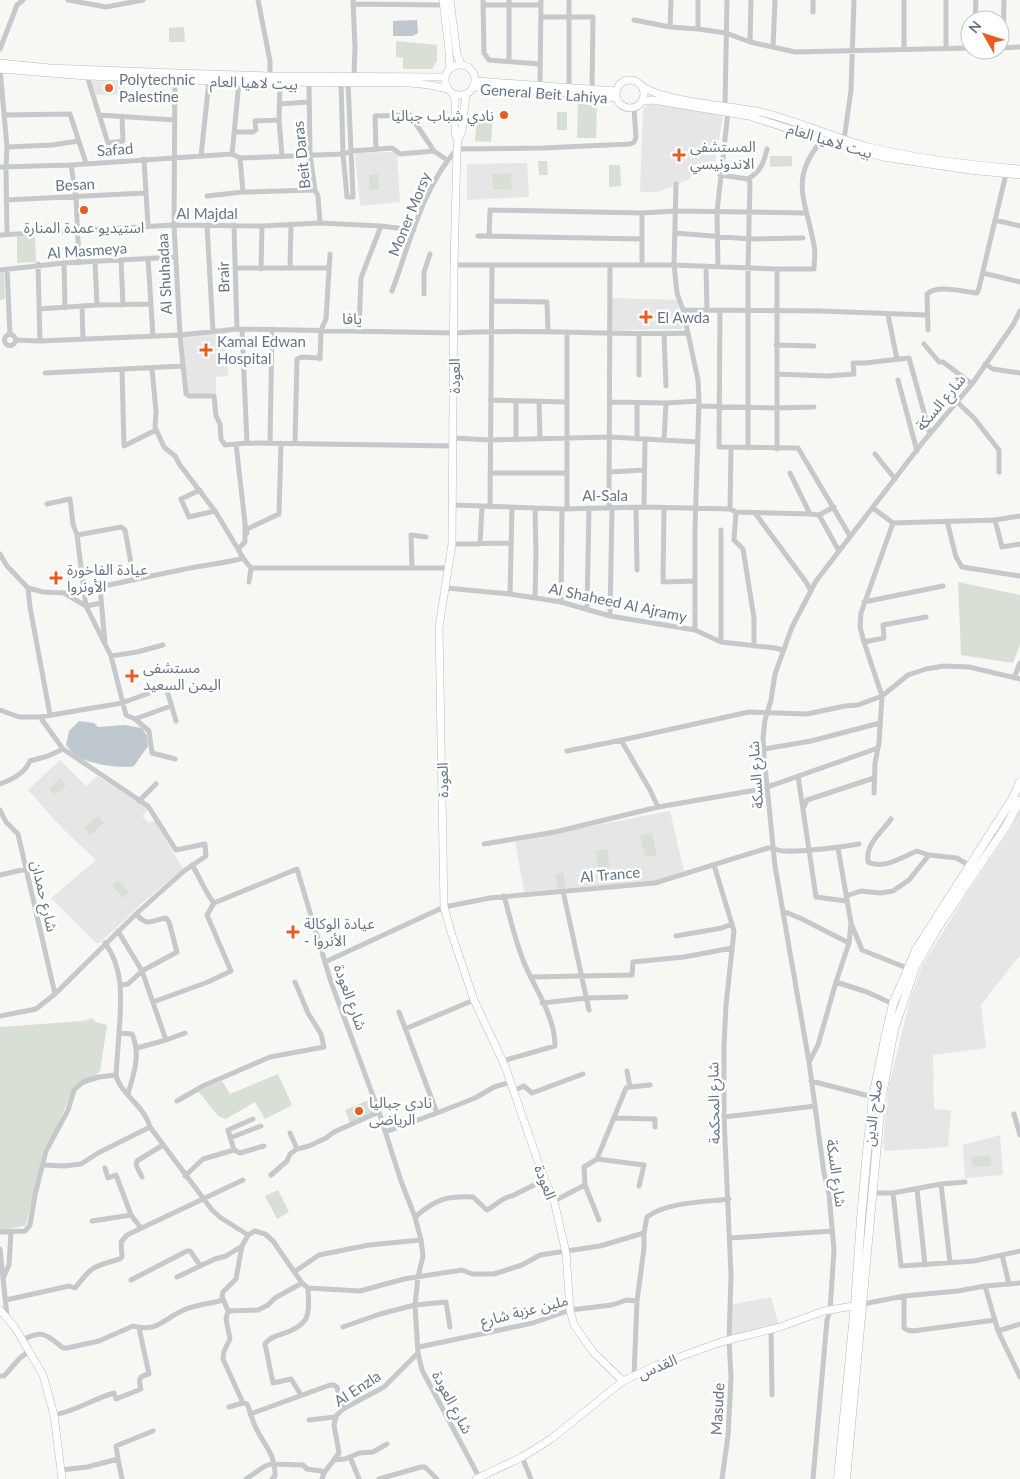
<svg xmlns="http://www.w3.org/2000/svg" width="1020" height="1479" font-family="Lato,'Noto Sans Arabic',sans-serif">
<rect width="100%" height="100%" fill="#f7f7f4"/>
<path fill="#e5e6e5" d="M91,81L125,82L124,94L96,95Z
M648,104L719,112L723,117L715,162L698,163L694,173L688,180L658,192H640L643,110Z
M397,152L400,202L360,206L355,153Z
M527,163L529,197L467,200V164Z
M612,298L678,300L682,329L611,330Z
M227,330L228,376L216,377V394L187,393L183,335Z
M60,760L86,786L97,776L149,809L142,816L149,823L155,820L183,869L142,903L100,943H96L51,898L96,860L62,828L28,790Z
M1020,808V955L981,1005L986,1048L933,1055L934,1109L951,1110L948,1147L885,1151L883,1143L888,1090L910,1000L922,966L964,898L1010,830Z
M670,811L684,871L654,881L524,892L515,841Z
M1000,1135L1003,1175L965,1178L963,1145Z
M771,1297L779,1326L731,1338L729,1305Z"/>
<path fill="#d8dfd5" d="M184,27L185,42H169V28Z
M396,41L437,45V61L432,69H403V58L396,57Z
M578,101L597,102L596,138H577Z
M557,112H567V130H557Z
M477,115L493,116L491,142L475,141Z
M770,156H792V166L770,167Z
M538,161H547L548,175H539Z
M609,165H620L621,186L609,187Z
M511,173L512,189L493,190L492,174Z
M378,174L379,190H370L369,175Z
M35,236L36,262L17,263V237Z
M0,273H4L5,299L0,300Z
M958,582L1020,595V645L1013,663L961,655Z
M60,778L66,785L55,795L49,789Z
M98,816L104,823L90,835L84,828Z
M652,833L657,855L645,857L640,835Z
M607,849L610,867L598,869L596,851Z
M563,872L566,887L558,889L555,874Z
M118,880L129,892L123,898L112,886Z
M93,1018L95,1022L107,1025L100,1071L94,1077L73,1089L58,1124L44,1148L26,1225L11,1229L0,1230V1027L83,1021Z
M278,1074L292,1105L265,1119L255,1102L226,1119L218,1116L198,1091L222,1081L230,1094Z
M368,1100L373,1113L350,1123L345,1110Z
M990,1155L991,1166L972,1167L971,1157Z
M278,1190L289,1212L277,1219L265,1196Z"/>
<path fill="#bfc8ce" d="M417,20L418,33L412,36H393V21Z
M79,721L94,723L98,727L124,725L142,728L147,736L148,746L134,766C120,769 86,764 74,754C71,752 69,748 66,745L69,731Z"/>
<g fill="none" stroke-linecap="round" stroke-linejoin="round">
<g stroke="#b8bcc0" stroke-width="8">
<path id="major" d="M443,0L449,51L450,68
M450,0L457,55L461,64
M0,63L50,68L175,73L270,76L445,77
M445 80a15 15 0 1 1 30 0a15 15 0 1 1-30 0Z
M0,69L87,76L239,82L409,83L430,85L448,89
M616 94a14 14 0 1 1 28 0a14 14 0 1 1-28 0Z
M476,81L616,91
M642,86C661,101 730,106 756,111C795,119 831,137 869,147C918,159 970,165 1020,169
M473,88L479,87L591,95L616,98
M452,93L455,98V134L458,140
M466,94L462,131L458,140L457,149L454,265L452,544L439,627L444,907L451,932L474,1000L505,1066L542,1173L554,1201L566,1253L570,1310L574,1325L594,1353L623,1381
M642,101L653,100L749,116L839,145L883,157L969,170L1020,175
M0,1310L16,1329L43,1375L54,1415L62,1479
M476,1479L522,1457L551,1439L623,1381L657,1365L721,1342L780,1327L824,1311L859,1305"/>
</g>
<g stroke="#b7bbbe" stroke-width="9">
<path id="highway" d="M838,1479L855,1305L861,1219L867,1151L873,1097L886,1034L893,1004L916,950L1013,798L1020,782
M846,1479L881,1101L894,1029L916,965L940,924L1005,828L1020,801"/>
</g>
<path stroke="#c5c9cc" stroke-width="5" d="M68,0L106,7L143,0
M258,0L270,61V76
M353,0L355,47L354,76
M483,0L484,53L489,60L540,64
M569,0V87
M698,0V29L726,33L750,42L795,52L970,48
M813,0V12
M904,0V49
M946,0V49
M353,4L443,5
M483,5H541
M541,17H593L592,88
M634,20L670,27L698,29
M975,20L976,0
M670,27L671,0
M750,42L751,0
M773,47L775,0
M1000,48L1020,47
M1003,48L1004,0
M0,49L17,5L23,0
M509,61V0
M0,69L7,147L6,167L7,234
M87,76L108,143L123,141L122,116
M175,76L174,225L180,335L186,394L189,396H214L216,416L220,424L221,439L225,445L247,443L453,446
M341,81L343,154L347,197H353L348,81
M280,83L279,120L282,156
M309,83L310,155L315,190L318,196L320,223
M540,85L541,0
M280,104L308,102
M725,107L727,0
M4,115L70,114L86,163
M99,115L175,120
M235,132H253L256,130L255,121L279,120
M844,140L851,90L854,0
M7,147L52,145L79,141
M376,150L375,116L410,115L434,151
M232,154L239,82
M201,156L209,81
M240,158L243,192
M144,159L148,226
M71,165L76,197L79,263
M0,167L71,165L232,154L240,158L343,154L352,151L392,148L400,154L434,151L447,160
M720,175L748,179C760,172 764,163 767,149
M676,184L674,265L677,293L683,310L698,380L699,401L695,529V630
M207,196L243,192L315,190
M6,200L145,193
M642,213V265
M995,220L1020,226
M207,225L213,331
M234,225L237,329
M675,233L749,239L803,238
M0,235L174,225L262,226L320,223L381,226L414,230
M478,236L642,239
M489,236L490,210L642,213L676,211L805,213
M148,258L153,336
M121,260L123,305
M95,262L97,305
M64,263L65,308
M38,264L40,341
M454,265H674L777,269H814C814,261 816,253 814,245C806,200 788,179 823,139
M706,266L707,310
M718,266L717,212L728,112
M235,268H329
M290,268L291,224
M7,269L10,334
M261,269L262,226
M0,270L64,263L176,257
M983,273L1020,282
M392,291C410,243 422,188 457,149L543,148L630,144L634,142L636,138L634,108
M424,294V272L430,254
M492,301L547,302L548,332
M82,306L83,339
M39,309L97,305L150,304
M683,310L820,311L927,315
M720,310L719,447L798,448L850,536
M888,315L897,359
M242,329L247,443
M928,330L927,294C937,284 964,292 977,293L979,288L1006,174
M359,331L361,278L381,226
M639,334V375
M664,334L666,386
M4.5 340a5.5 5.5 0 1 1 11 0a5.5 5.5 0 1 1-11 0Z
M16,340L40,341L180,335L237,329L455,333C532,328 610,336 688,333
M924,344L939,362H943L972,384
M776,345L814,346
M320,359L321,330L326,319L330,254
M985,364L993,369L1020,373
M152,369L156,411L155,427L164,447L175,456L180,465L215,511
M122,370L124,446L156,430
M45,373L183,366
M777,374L827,376L854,374L853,363H865L909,358L930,434
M898,380L917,451
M490,400L567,402
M539,401L540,439
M610,402L666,403L699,401
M957,402L974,418L999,450V472
M699,406L777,408L814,407
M454,438L489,440L610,437L698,442
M516,439V401
M637,439V403
M664,440L666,403
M270,443L272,329
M236,444L245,523V542L238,549L243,558
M295,444L297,359L302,357L320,358
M748,448V268L750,182L748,179
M777,449V269
M875,454L895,479
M610,472L644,470
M490,473H567
M790,473L810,514
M200,490L181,499L189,517L215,511L238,549
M47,504L70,499L73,524L77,535
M453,505L562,509L644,507L730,509L736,512L810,514L819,515L834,507
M490,507L492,265
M644,507L645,439
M567,508V332
M636,508L637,570
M873,508L893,523L995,520L1020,516
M664,509L663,582L695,581
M730,509L731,448
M736,512L734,540L743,549L754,618V646
M755,513L806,582L811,591
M819,515L839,551
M995,520L1002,547L1020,544
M947,521L956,557L962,567L1020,576
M247,533V529L279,514L281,443
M452,544L511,543
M480,544L482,507
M0,554L7,566L28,588L43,592L64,593L86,606L111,656L126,715L135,719L149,731L152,753L175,759
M412,568L411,535L426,537
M249,582L251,568
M28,588L30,607L50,715
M446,588L510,594L561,602L610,616L695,630L721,642L775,648L783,650
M65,593L84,588
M510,594L512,507
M535,598L536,554L535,508
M561,602L562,509
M864,602L943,586
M101,603L86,606L77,535L121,527L125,530L134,580
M587,609L589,508
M610,616L612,509L609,505L610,265
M721,642V530
M864,642L884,638L883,625L926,617
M105,644L100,587C132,580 164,573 196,567C212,564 227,563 243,558L251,568H449
M111,656L137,652L163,645
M1014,678L1020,663
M0,710L19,717H40L122,703L166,687L176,721
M135,719L171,706
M621,740L650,790L658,807
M764,749L811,741L880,723
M567,751L622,740L749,712L807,714L845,706L858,705L882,696L908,675L926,669L944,666L969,667L1020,679
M798,776L816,897L846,901
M0,784C13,779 24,774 30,761L48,756L63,749
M874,793L875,763L879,743L882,696L864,642L860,627L861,613L893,523
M139,801L156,784
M803,809L807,800L874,778
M0,810L6,822L18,834L55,994
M891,819C882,832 865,844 868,862C883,870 902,857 917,851L929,855L957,858L970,866
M484,844L555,832L658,807L762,789L878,748
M838,848L851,923
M192,865C200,877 204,891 214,903L297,869L331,982L379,1112L401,1181L415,1217L421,1240L423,1256L418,1277L415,1305L418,1353L422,1370L479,1477
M714,865L734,931L726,1005L724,1046V1117L731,1275L729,1340L731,1377L728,1436L722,1479
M0,875L26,869
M563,891L589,1010
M846,896L861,891L880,893L893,891L909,880L929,855
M783,911L802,919L849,943L851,923L862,950L907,968
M118,931L142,971L166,1040L137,1048
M676,936L722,928L732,924
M105,943C125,970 121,1002 119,1033L132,1034C141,1055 134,1073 128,1094
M849,943L836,982L867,992L893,1004
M325,962L444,907L490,898L655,883L768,848C774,847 778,851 783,851C808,852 834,848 859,844
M531,977L632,975L633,962L684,957L732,948
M121,985L128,984L142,971L177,952L169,922L166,918C150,920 149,928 136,914
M153,1002L208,982L231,971L207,915L214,903
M542,1003L587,998L626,997
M399,1012L437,1113
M0,1016L36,1009L55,994L136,914L184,871L206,856L205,844L176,850L148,806L63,749L40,717
M405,1029L474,1000
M166,1040L185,1033
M502,1061L555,1046C555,1015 534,988 523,960C515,940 510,917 504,896
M809,1062L818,1045L836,982
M116,1075L119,1033
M811,1081L873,1097
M630,1087L650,1085
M513,1091L524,1086L532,1093L583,1074
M177,1101L203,1086L270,1057L324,1047L321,1034L308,1013L295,982
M1014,1114L1020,1135
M724,1117L815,1106
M614,1118L655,1119V1127
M385,1132L437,1113L475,1098L494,1087L511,1082
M290,1133L297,1149
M230,1138L261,1126
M234,1150L228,1130L253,1119
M597,1159L644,1165L639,1186
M43,1165L64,1166L81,1164L98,1153L150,1127
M105,1168L108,1178L116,1175L131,1215
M271,1175L287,1161L290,1154L297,1149L309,1146L326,1138L334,1132L379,1112
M185,1176L203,1159L234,1150L240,1153L264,1146
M142,1177L136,1165L137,1161L163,1145
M917,1189L925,1265
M873,1193H893L941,1184
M893,1193L901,1266L974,1261L1020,1251
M554,1201L585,1185
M415,1217C436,1199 446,1196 473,1197L487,1210C495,1206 504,1196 512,1196L544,1180
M599,1220L585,1185L584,1167L597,1159L626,1088L630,1087L627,1071
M92,1221L131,1215L141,1228
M0,1232L25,1231L30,1225L35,1195L46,1151L68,1110L74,1090L83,1082L99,1077L116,1075C120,1094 144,1105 150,1127L212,1210L221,1218L248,1235
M644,1233L647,1217C666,1202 705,1202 729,1199
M730,1238L832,1231
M0,1249L7,1317
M1002,1255L1009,1284
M950,1262L941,1184L965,1182
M294,1272L319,1255L369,1245L421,1240
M4,1276L9,1265L11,1232
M177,1277L215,1259L226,1256L242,1246
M131,1280L187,1251H190L200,1265
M985,1286L998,1331L1020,1377
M904,1296V1328L907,1330L913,1331L995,1320
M6,1300L69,1286L75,1288C92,1266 92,1267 120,1259L122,1257L121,1242L127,1235L243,1180
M863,1304L904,1296L958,1291L985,1286L1020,1283
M228,1311L258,1310L268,1305L275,1298L302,1283
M343,1327L380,1314L415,1305L446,1302L450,1327
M771,1329L772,1395
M998,1331L1020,1324
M23,1340C43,1329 47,1335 63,1348H67L99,1341L133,1326C158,1333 164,1318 184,1310C197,1304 210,1304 223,1300
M419,1347L533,1323L570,1310L612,1305L627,1300L637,1301
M0,1376H4L20,1358L29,1351
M301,1395L291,1379L273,1383L265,1344C269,1338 275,1336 282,1334C312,1324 309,1314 308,1288
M243,1403L223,1359L224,1351L230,1339L226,1319L228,1311L222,1296L223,1292L236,1279L242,1246L248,1235L255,1231L265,1234L273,1241L302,1283L308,1288L360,1291L404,1279L462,1270L472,1274H494L522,1265L540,1255L600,1246L644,1233V1248L637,1301L634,1376
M229,1407L243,1403L247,1404C250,1411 252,1419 255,1426C263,1444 276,1454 275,1476L272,1479
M250,1414L330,1385H334L337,1387L343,1409
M54,1415C76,1411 93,1399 114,1393L116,1399L141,1389C138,1379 139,1376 149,1374L139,1328
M309,1420L335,1417
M350,1457L359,1479
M522,1457L531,1479
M118,1459L122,1479
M334,1460L345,1459L359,1453L373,1452L387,1444
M61,1470L87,1467L118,1459L116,1446L153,1431
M246,1479L265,1466L271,1464L303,1465L307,1469L321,1471L324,1473
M322,1479L324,1473L339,1453L334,1425L336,1416L343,1409L384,1387L418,1353
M379,1479L421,1467H425L437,1479
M813,1479L827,1320L830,1311L834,1250L829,1194L824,1173L809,1062L775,866L764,756L763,738L765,720L771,700L775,674L792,627L816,581L923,442L972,384L1013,325L1020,311"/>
<use href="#major" stroke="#fff" stroke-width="7"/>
<use href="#highway" stroke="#fff" stroke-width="8"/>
</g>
<g fill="#e85c23" stroke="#fff" stroke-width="2">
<circle cx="109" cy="88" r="5"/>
<circle cx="504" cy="115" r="5"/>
<path d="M676.5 147.5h5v5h5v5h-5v5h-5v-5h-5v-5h5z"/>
<circle cx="84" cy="210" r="5"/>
<path d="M643.5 309.5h5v5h5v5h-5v5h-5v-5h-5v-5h5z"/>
<path d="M203.5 342.5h5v5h5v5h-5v5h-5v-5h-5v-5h5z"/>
<path d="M53.5 570.5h5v5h5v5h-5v5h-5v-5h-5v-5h5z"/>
<path d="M129.5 668.5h5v5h5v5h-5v5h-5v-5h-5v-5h5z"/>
<path d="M290.5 924.5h5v5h5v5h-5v5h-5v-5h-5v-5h5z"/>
<circle cx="359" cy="1111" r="5"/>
</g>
<g text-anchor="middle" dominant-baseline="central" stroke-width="5" stroke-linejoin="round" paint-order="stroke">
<g font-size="15" fill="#657686" stroke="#fff" text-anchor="start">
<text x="119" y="79">Polytechnic<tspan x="119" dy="17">Palestine</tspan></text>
<text x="494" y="115" text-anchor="end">نادي شباب جباليا</text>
<text x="690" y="146">المستشفى<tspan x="690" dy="17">الاندونيسي</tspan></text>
<text x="84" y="227" text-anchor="middle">استيديو عمدة المنارة</text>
<text x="657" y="317">El Awda</text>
<text x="217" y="341">Kamal Edwan<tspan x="217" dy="17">Hospital</tspan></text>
<text x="67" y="569">عيادة الفاخورة<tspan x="67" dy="17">الأونروا</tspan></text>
<text x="143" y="667">مستشفى<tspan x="143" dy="17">اليمن السعيد</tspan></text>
<text x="304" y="923">عيادة الوكالة<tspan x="304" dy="17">- الأنروا</tspan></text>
<text x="369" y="1102">نادى جباليا<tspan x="369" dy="17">الرياضى</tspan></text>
</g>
<g font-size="15" fill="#657686" stroke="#fff">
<text transform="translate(254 82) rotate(2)">بيت لاهيا العام</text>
<text transform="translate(544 93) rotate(4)">General Beit Lahiya</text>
<text transform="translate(830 140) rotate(17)">بيت لاهيا العام</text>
<text transform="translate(115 149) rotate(-4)">Safad</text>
<text transform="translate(301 155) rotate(-96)">Beit Daras</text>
<text transform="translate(75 184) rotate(-3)">Besan</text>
<text x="207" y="213">Al Majdal</text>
<text transform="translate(409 214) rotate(-68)">Moner Morsy</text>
<text transform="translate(87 250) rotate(-4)">Al Masmeya</text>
<text transform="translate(164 274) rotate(-93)">Al Shuhadaa</text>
<text transform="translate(223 277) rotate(-92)">Brair</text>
<text transform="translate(352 318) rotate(1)">يافا</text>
<text transform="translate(454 376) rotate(-90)">العودة</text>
<text transform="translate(940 402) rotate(-50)">شارع السكة</text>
<text x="605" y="495">Al-Sala</text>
<text transform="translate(618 602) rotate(12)">Al Shaheed Al Ajramy</text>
<text transform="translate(755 775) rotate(-94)">شارع السكة</text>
<text transform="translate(442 780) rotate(-91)">العودة</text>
<text transform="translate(610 874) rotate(-5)">Al Trance</text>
<text transform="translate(45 896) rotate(77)">شارع حمدان</text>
<text transform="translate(351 997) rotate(70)">شارع العودة</text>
<text transform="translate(713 1103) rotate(-91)">شارع المحكمة</text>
<text transform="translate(872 1113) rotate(-83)">صلاح الدين</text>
<text transform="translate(837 1173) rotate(82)">شارع السكة</text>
<text transform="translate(546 1182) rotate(69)">العودة</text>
<text transform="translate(524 1310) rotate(-14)">ملين عزبة شارع</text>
<text transform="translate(657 1366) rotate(-23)">القدس</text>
<text transform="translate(357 1388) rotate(-33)">Al Enzla</text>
<text transform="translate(453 1402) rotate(62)">شارع العودة</text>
<text transform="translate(717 1409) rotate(-87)">Masude</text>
</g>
</g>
<g transform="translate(985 35) rotate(309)"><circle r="24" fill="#ffffff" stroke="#c1c8cf"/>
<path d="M0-4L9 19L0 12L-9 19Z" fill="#e85c23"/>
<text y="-8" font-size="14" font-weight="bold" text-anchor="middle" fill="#657686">N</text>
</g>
</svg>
